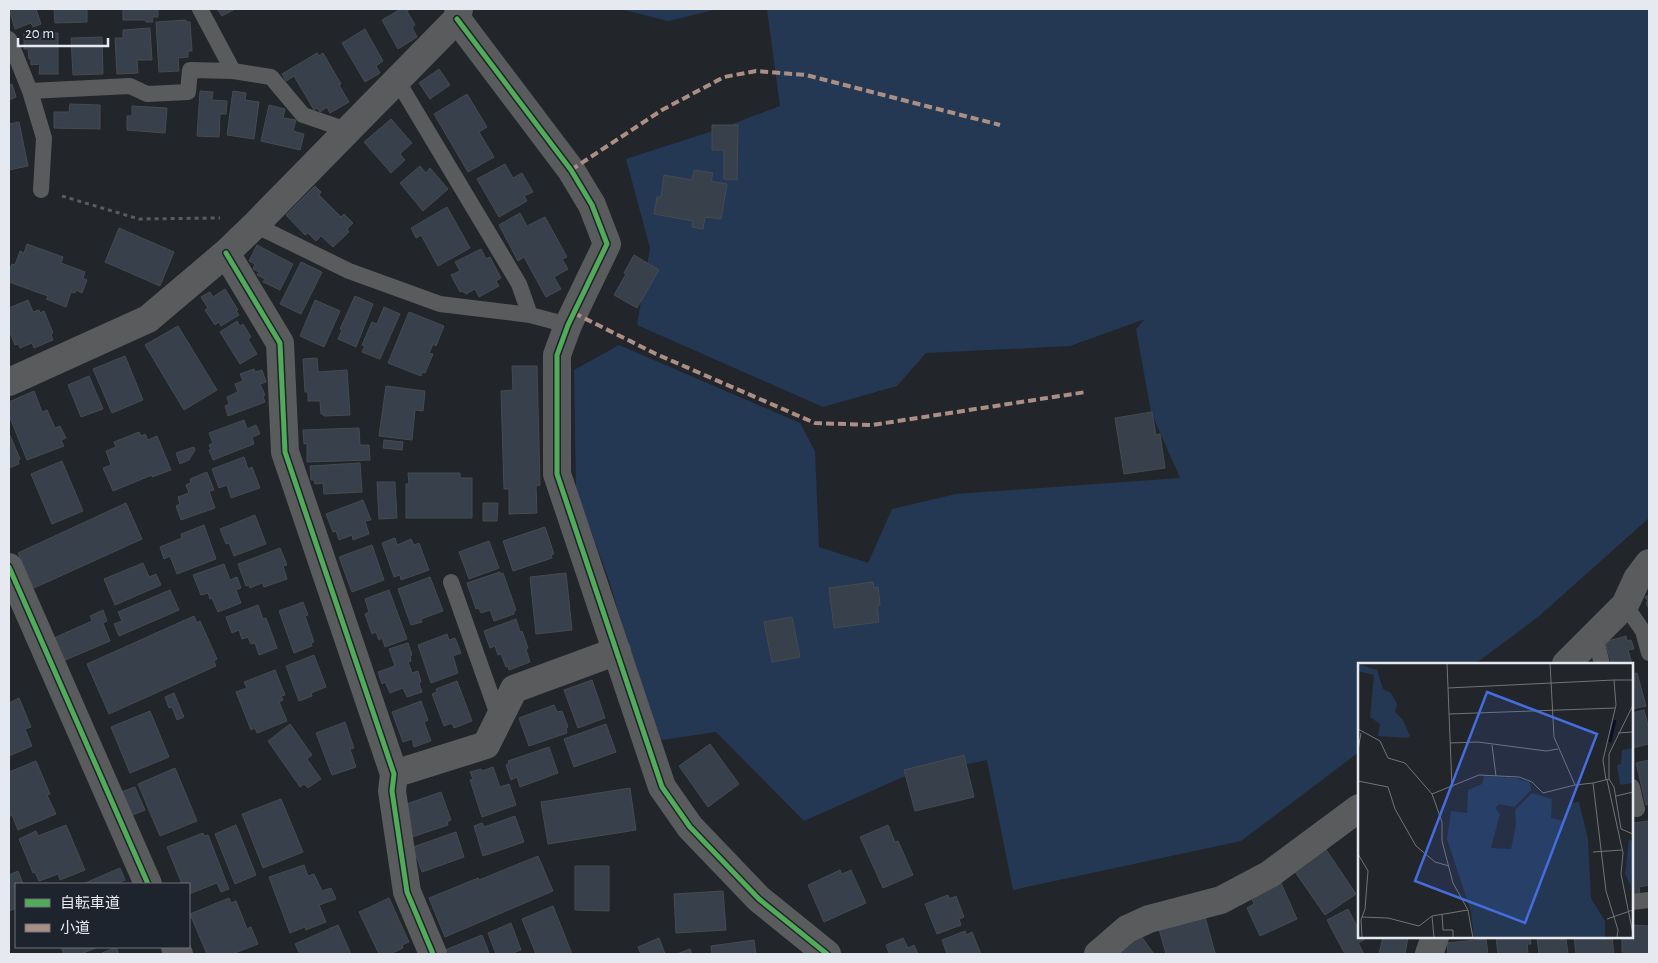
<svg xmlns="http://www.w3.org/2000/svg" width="1658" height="963" font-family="'Alegreya Sans','Noto Sans JP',sans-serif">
<rect width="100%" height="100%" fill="#22252a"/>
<path fill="#243854" d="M620,9H718L668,21Z
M767,9H1649V518L1538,617L1475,664H1359V752L1241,841L1013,890L987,760L903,777L804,821L716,732L655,741L610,583L576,491L574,370L619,345L800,423L815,451L819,547L868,563L892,509L956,494L1180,478L1151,412L1136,329L1145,319L1070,346L926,353L897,386L823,407L637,325L650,248L626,159L722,128L780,106Z"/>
<path fill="#38404b" stroke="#474a4e" d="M9,9H36L41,24L33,27L31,23L15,29Z
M54,9H87V22L55,23Z
M123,9H158V17H152L153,22H146L145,20H123Z
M217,9H235L222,16Z
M401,9H410L407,11L415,25L412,27L417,37L398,49L382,20Z
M186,20V22H190L192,51H188V57L178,58L179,71L159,72L156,22Z
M150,28L152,60H137L138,73L117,74L115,38H123V30Z
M365,29L383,61L376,66L380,73L365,82L342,43Z
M24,33H58V74H39L40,64L31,65V59H29L28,49H24Z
M102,37L103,74L73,75L71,38Z
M317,53L319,56L323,53L341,84L339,85L349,102L330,113L327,107L320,112L317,108L314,110L294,76L286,81L282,74Z
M439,69L450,85L430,99L419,83Z
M12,84L16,97L9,100V85Z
M200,91L213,92L212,100L227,101L226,114H220L219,137L197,136Z
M233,91L246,93L245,100L259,102L254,139L227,135Z
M467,94L487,127L479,132L494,157L468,172L434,114Z
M70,104L100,105V129L54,128V112H69Z
M269,105L285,109L283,118L296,120L293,131L304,134L300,150L261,141Z
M132,106L167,108L165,133L127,130V116H132Z
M391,119L412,143L400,154L405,160L391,173L364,142Z
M19,122L28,166L9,170V124Z
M712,125H738L737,180L724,179V150H712Z
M505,164L513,178L522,173L533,192L524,196L527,201L499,217L477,179Z
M420,166L426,173L430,168L448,189L423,211L400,183Z
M694,170L713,173L711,181L727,184L721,219L705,217L703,229L692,227L693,221L654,214L657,197H661L664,175L692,180Z
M315,186L321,192L319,195L341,217L344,214L353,223L347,229L349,232L333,247L321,236L316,241L308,233L305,235L286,215Z
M447,207L470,248L438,266L421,235L416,238L411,228Z
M520,213L527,226L545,217L567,257L562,259L568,269L554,277L561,289L546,297L524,257L518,261L499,225Z
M119,228L174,252L160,286L105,262Z
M27,244L63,257L61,263L85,272L83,278L87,280L82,293L76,290L75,293L71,292L66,307L46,299L48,296L9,282V271L12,264L15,265L20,251L24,253Z
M257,245L293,264L280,290L263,282L265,279L257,275L259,272L253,269L255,264L249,261Z
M481,249L486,259L490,257L501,278L496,281L499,286L479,297L475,289L466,294L462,291L460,292L451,275L460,271L455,262Z
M634,255L659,270L637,308L614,295L626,274L624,273Z
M301,262L322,272L301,314L280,304Z
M225,289L238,310L236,311L239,315L221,326L219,322L215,325L205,310L208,308L201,297L210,292L213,297Z
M355,296L373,304L356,347L338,339L342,330L340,329Z
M28,300L33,312L39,310L40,313L44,311L53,333L51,334L53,340L34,348L32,343L20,348L18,344L15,345L9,330V308Z
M315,300L340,311L324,347L300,336Z
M384,307L400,314L380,359L362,352L365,346L362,345L372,322L377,324Z
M409,312L444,326L436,346L433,344L429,353L433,354L425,373L422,372L421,376L388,363Z
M237,321L240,326L243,324L251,337L248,339L257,354L240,364L220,332Z
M178,326L217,390L184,410L145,345Z
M125,356L143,400L112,413L93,369Z
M317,358L318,372L347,370L350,415L324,416L323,414H321L320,401H308V392H305L303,359Z
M512,366H537L540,485L536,486L537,513L509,514V489H504L501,391L513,390Z
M254,369L255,372L262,370L266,382L260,384L265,395L263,396L265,402L228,416L225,406L229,404L227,397L238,392L235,384L243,381L240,374Z
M89,376L103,409L81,417L68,385Z
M386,386L425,391L423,411L415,410L412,440L379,436Z
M34,391L42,412L47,410L55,428L60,426L66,438L61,440L64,446L27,460L9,415V407L11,406L9,402Z
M1152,412L1156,435L1160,434L1165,468L1124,474L1115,418Z
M244,420L247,429L256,425L260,434L252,437L254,444L213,460L209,450L211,449L209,445L213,443L209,433Z
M359,428L360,445H369L370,460L307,462V443L304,444L303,430Z
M139,432L141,436L145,434L148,440L157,436L171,470L152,477V475L113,491L103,468L111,465L106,451L116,447L114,442Z
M9,433L20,459L18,460L19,464L9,468Z
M384,440L403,442L402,450L383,448Z
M194,447L195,450L189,460L180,464L176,453Z
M244,457L248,469L252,467L260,488L231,498L227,485L219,488L212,469Z
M62,461L83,511L52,524L31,474Z
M360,463L362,492L324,494L323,483L315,484L314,480H311L310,466Z
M207,472L214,490L209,491L215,508L181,520L176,506L180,504L178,497L189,493L186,485L191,483L190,479Z
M408,473H460V478H472V518H406V484H409Z
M377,482H395L397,518L379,519Z
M363,500L371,520L365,521L369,534L353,540L352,535L339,540L336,531L333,532L326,514Z
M126,503L142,539L34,588L18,553Z
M483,503H498L497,521H483Z
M255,515L266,544L234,556L229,543L226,544L220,529Z
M204,525L216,559L177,574L170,556L164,559L160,547L182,538L181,534Z
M545,527L554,554L551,555L552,558L513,571L503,541Z
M395,538L397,545L411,539L414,545L419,543L429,570L401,580L400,575L394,577L382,543Z
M489,541L499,568L469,579L459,552Z
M372,545L384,580L352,592L339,557Z
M280,548L287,565L283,566L287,579L264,587L262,583L250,588L249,585L246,586L238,564Z
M143,563L149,577L156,574L161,585L115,605L104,579Z
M224,564L230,580L237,577L241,588L236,590L241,603L218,612L212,598L210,599L208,593L201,595L193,575Z
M500,572L501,574L503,573L516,610L514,611V614L494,621L490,610L481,613L479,608L476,609L467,583Z
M566,573L572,630L536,634L530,577Z
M430,577L443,611L421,619L422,622L411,625L398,589Z
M873,582L874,588L878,587L880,605H877L879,622L834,628L829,588Z
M170,590L179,610L119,636L114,624L122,621L118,612Z
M389,590L407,639L385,647L382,638L379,640L376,632L372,634L365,614L369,612L365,599Z
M1649,595V609L1646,603L1648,601L1645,597Z
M303,602L308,615L305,616L314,642L311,643L312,646L294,653L279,611Z
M258,605L263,619L266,618L277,648L259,655L255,643L251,644L248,637L242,639L239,630L232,633L226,617Z
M103,610L107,621L103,623L110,641L63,661L54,638L92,621L90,616Z
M194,616L197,623L200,621L217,659L214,661L216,666L109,714L87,664Z
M792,617L800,657L772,662L764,622Z
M516,619L520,632L522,631L528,648L526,649L530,662L509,670L508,666L506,667L501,654L498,655L495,646L490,648L484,631Z
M447,634L449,640L455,638L461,653L453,656L458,673L431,683L418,645Z
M1626,636L1627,641L1631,640L1634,649L1628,650L1632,664H1612L1605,642Z
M408,643L412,655L410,656L411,661L408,662L412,673L418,671L421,682L419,683L422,692L407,697L403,688L390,693L385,682L382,684L378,672L395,666L389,649Z
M314,655L326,687L311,693L312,696L299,701L286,666Z
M275,670L285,695L281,696L283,700L279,702L287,721L257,733L255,728L251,730L236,692L247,688L244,682Z
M1637,673L1646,706L1632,709V674Z
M592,680L605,718L578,728L564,690Z
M457,681L472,721L454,728L452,723L444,726L432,694L437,692L436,689Z
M174,693L184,717L177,720L172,707L169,708L165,697Z
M19,698L31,727L25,729L32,746L9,756V703Z
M421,701L428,720L424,722L431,741L414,747L412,739L403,742L392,712Z
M554,705L557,712L562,711L568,727L566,728L567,733L529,746L519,718Z
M1644,710L1649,729V744L1632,748V713Z
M150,711L169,757L130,773L111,727Z
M345,722L354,748L350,749L356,767L332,775L316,733Z
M290,724L312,755L307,759L321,779L308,788L304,784L300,787L268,741Z
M606,724L616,752L574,767L564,739Z
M710,744L739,784L708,807L679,766Z
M549,747L558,773L520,787L517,777L511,780L506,765L509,763L508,761Z
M964,755L974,797L915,811L904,770Z
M1649,760V804L1646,805L1636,763Z
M36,761L50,794L47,795L56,814L18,830L12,815L9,817V772Z
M493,767L500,787L509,784L516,805L482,817L470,780L473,779L470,772L481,769L482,771Z
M175,768L197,821L160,836L138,784Z
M135,787L145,810L130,816L121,792Z
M630,788L636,830L548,844L541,802Z
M441,792L451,820L447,822L448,825L412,837L401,806Z
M281,799L303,852L263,868L242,814Z
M515,816L524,842L483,856L474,826L482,823L484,827Z
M1649,821V885L1639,887L1640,895L1632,896V823Z
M66,825L85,870L60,880L58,874L39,881L35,872L33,873L19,839L36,831L38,836Z
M236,825L256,875L235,884L215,834Z
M888,825L895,842L898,841L913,875L883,888L860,837Z
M456,832L464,857L422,872L413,847Z
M203,833L204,836L208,835L229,889L221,892L217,883L189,894V884H182L167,847Z
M1325,848L1356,894L1325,915L1293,869Z
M538,856L553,891L445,937L429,898L478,878L479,880Z
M304,865L308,876L314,874L322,891L331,888L336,899L319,905L326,922L306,930L305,927L290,933L269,877Z
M575,866H609V911L575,910Z
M120,868L125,880L115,884H83Z
M840,870L842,874L851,870L866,903L824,922L808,885Z
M18,871L23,884H16V908L9,911V875Z
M1281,883L1297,919L1260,936L1247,908L1254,904L1251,897Z
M723,891L726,930L676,933L674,894Z
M948,895L949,899L956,896L964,917L959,919L961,925L937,934L925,904Z
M229,898L231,903L236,901L247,929L251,927L258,944L232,954H207L190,914Z
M389,898L409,942L402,945L403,948L390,954H379L359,912Z
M553,906L572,954H536L522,919Z
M1348,909L1359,930V937H1363L1364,940L1358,943L1364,954H1345L1327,920Z
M1205,917L1215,953L1209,954H1166L1159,929Z
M511,923L521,950L510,954H496L488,933Z
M338,925L351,954H300L295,944Z
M1632,925L1649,926V954H1626V952H1622V937H1632Z
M965,931L966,935L972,932L981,954H947L942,940Z
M482,935L489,953L484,954H447L445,950Z
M1141,936L1154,954H1115Z
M1383,937H1408L1405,954H1379Z
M1496,937H1530L1531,944H1527L1528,954H1498Z
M1537,937H1559L1560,940L1566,939L1568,954H1539Z
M1574,937H1612L1614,954H1576Z
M659,938L665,954H641L638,947Z
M903,938L908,948L914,945L918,954H885L889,953L886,945Z
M1486,939L1488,954H1448L1447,943Z
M754,940L756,954H712L711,946Z
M61,947H98L81,954H64Z
M116,947L119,954H100Z
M690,949L692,954H677Z"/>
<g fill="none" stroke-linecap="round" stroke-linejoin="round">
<path stroke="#5b5c60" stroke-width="3" stroke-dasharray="4 4" stroke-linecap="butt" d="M62,196L139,219L220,218"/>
<path stroke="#595b5c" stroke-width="16" d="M200,9L233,71
M9,39L30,91L44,138L41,190
M397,80L519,284L530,315
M30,91L130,86L147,94L188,92L190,70L233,71L271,77L303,115L347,130
M255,225L349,271L440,304L530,315L568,325
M451,582L499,718
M1625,605L1643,631L1649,653
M1595,636L1602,664
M1632,787L1637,809
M1632,902L1649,900"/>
<path stroke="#595b5c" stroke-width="28" d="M457,19L571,170L592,205L607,244L568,325L557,355V474L662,787L690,827L759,899L827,954
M226,253L280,343L285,452L394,774L392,791L407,892L433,954
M9,382L148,319L226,253L255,225L457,19L459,9
M9,567L148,884
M1566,664L1625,605L1637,579L1649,563
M394,774L486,745L514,689L617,651
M175,947L179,954
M1098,954L1127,929L1149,919L1221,900L1270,874L1359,808
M1429,954L1435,937"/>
<path stroke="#ac8f84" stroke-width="4" stroke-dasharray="8 4" stroke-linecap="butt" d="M571,170L662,110L724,77L756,71L806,75L1000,125
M574,313L656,354L815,423L872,425L1086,392"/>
<g stroke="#1e242d" stroke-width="8">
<path id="cycleway" d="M457,19L571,170L592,205L607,244L568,325L557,355V474L662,787L690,827L759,899L827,954
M226,253L280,343L285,452L394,774L392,791L407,892L433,954
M9,567L148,884"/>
</g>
<use href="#cycleway" stroke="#51ab58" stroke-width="5"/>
</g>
<g transform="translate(1358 663)">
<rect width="275" height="275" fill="#22252a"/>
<path d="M0,1L19,7L25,26L33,30L39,41L37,49L45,57L52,73L49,75L20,73L22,61L12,54L16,12L0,8ZM275,85V120L262,122L259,102L263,101L264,87ZM126,113L158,115L172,120L173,127L156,144L141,141L137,145L142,151L133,185L153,186L158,161L157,147L174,130L194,136L193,155L206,158L212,140L221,139L230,176L233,235L247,258V275H116L113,249L89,176L93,148L109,150L110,127L124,121ZM271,176L275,179L273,224L267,211Z" fill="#243854"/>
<path fill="none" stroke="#030e2c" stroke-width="2.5" d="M252,79L257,57"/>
<path fill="none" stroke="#707479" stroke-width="1" d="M89,0L94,124M192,0L196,74L217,122L235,120L248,228L260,267L259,275M90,25L256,17M91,51L257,45M0,66L22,78L30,95L47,100L74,131L84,159V178L95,220L110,247L115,275M260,70L275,69M92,80L120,79L188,88L200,86M134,82L138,113M0,87L3,70M251,116V91L275,42M248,117L245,97L258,42L256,17H275M249,117L265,190L263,211L275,271M0,118L30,124L37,146L58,183L77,199L91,203M235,120L251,116L256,124L263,166L275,171M74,131L121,112L161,114L174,119L185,130L217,122M258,133L275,129M235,189L264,187M0,191L10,208L7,246L3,257L4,275M84,251L85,267H95V275M74,253L76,275M4,254L30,255L61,263L74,253L110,247M249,256L275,247"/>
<path fill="#456ddd" fill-opacity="0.15" stroke="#456ddd" stroke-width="2.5" d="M129,29L239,71L167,260L57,218Z"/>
<rect width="275" height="275" fill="none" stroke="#e6eaf0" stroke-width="2.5"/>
</g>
<rect width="1658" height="963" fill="none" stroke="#e6eaf0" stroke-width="20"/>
<rect x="15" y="883" width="175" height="65" fill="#1e242d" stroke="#6e737b"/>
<rect x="25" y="899" width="25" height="8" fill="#51ab58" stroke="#6e737b"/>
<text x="60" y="908" font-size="15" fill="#e6eaf0">自転車道</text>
<rect x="25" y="924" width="25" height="8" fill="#ac8f84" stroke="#6e737b"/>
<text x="60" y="933" font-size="15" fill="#e6eaf0">小道</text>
<path d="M18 38v8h90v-8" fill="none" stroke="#e6eaf0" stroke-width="2.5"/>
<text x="25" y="38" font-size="15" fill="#e6eaf0" stroke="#1e242d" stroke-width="4" paint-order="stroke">20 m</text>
</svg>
